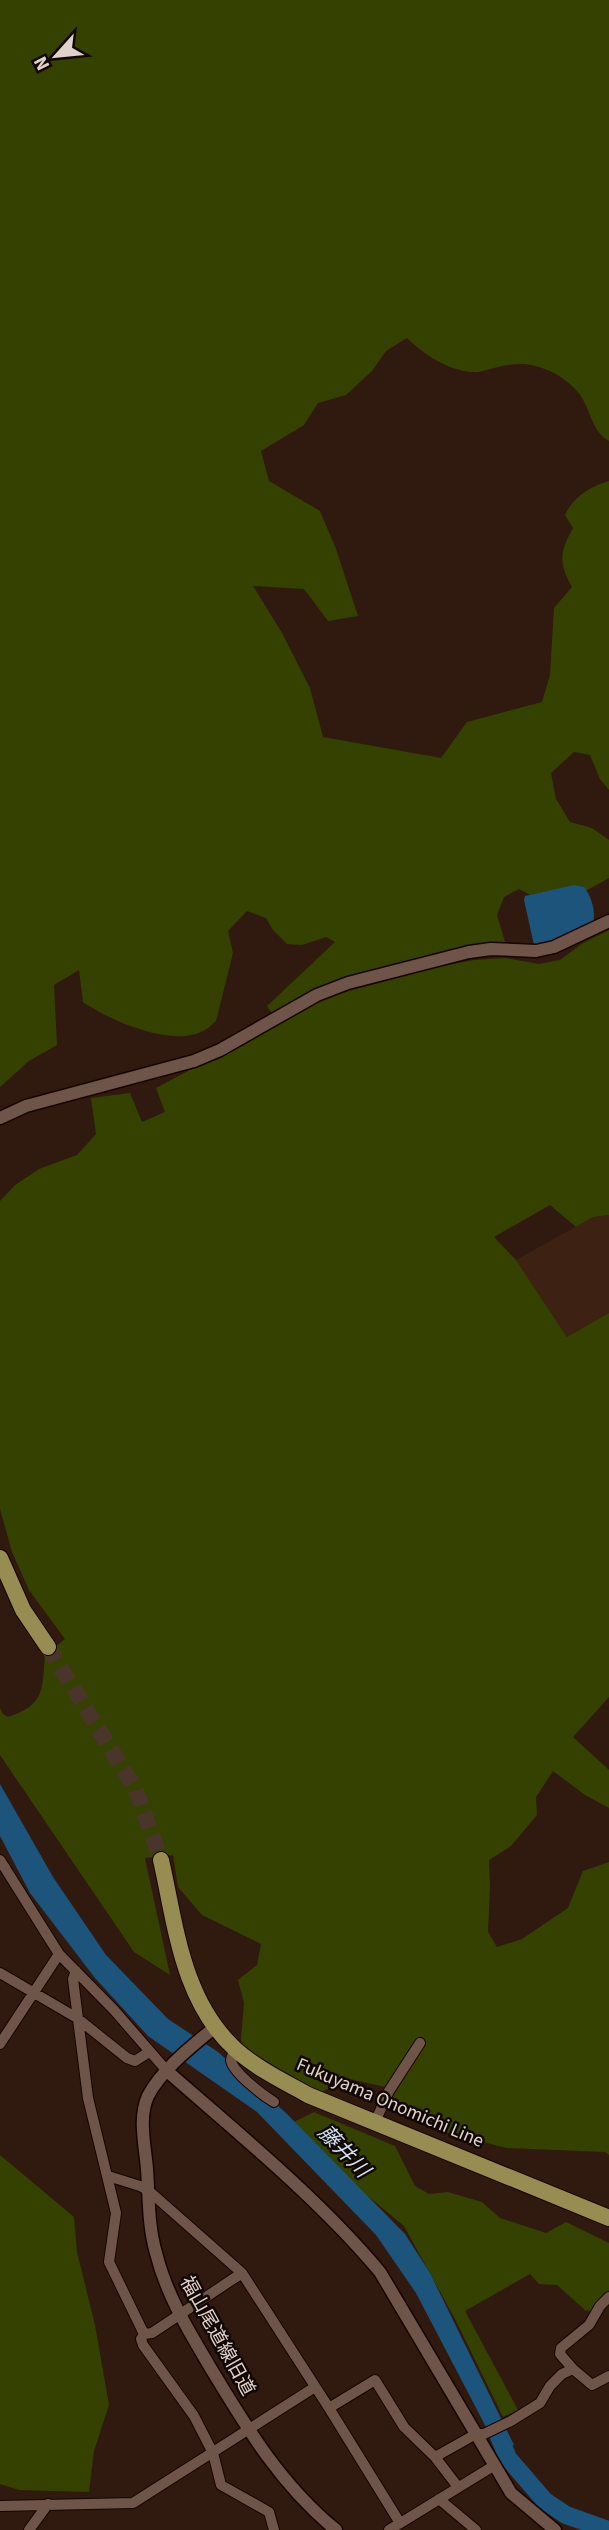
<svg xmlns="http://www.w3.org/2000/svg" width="609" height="2530" font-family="'Source Sans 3','Noto Sans JP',sans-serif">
<rect width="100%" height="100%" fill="#301a0f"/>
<path fill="#3d2112" d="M609,1215V1313L567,1337L516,1260L593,1217Z"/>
<path fill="#344100" d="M0,0H609V441C593,433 590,410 581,396C575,387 561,376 552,372C531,362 517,362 494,368C488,369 480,373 473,372C449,371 423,354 407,338L386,351L372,371L346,395L318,403L304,425L261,451L269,481L320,511L336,549L358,616L328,621L304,589L253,586L282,633L310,688L323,737L441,758L467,722L542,702L550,675L554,608L572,587C558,563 560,551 573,528L565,515C573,497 591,486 609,481V790L600,779L590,755L574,752L551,773L556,799L570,822L592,828L609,840V878L575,897L548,891L530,895L519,889L504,897L497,915L505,942L452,949L346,978L272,1014L267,1006L335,942L326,937L302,945L287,944L273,930L266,918L247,911L228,931L233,953L216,1021C212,1024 208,1029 203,1031C172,1048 109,1020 83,1002L79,970L54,985L57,1045L29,1061L0,1087Z
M609,930V1215L593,1217L576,1227L550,1205L494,1237L516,1260L567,1337L609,1313V1697L573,1737L609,1770V1808L585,1795L553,1771L536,1797L537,1815L511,1846L489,1860L490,1887L488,1932L497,1947L522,1939L568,1908L583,1871L609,1862V2155L605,2152L507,2148L436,2130L391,2106L385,2087L350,2079L316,2094L245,2063L241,2039L244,2003L238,1980L257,1965L261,1944L202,1915L178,1887L173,1855L145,1858L170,1975L134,1952L0,1755V1708L3,1714L8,1717C45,1705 42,1690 45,1655L65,1639L29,1590L12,1552L0,1509V1201L15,1185L39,1169L77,1155L96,1134L91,1098L130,1093L142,1122L165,1112L156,1088L327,997L437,967L474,960L505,958L539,964L560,960L583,943Z
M314,2112L395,2146L415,2186L429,2194L448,2192L482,2202L500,2218L546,2233L566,2222L609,2243V2293L595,2312L585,2310L557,2285L539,2284L530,2274L465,2311L518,2410L503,2417L455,2319L404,2226L284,2127Z
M0,2155L74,2217L77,2252L95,2325L109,2405L94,2451L89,2492L19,2490L0,2484Z"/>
<path fill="#1c547c" d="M574,885L584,887C592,897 596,912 593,924L566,937L534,945L524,900L525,896Z
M0,1784L53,1877L106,1955L168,2019L218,2052L285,2112L405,2234L430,2273L514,2445L498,2450L416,2293L376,2235L257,2112L148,2036L95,1978L30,1893L0,1836Z"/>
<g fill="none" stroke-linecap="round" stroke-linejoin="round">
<path stroke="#1c547c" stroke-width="18" d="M495,2427L508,2458L545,2501L566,2515L608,2530"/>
<path stroke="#4a352b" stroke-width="16" stroke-dasharray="16 8" stroke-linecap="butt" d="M48,1647L136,1790L161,1860"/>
<g stroke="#170400" stroke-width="12">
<path id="minor" d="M0,1860L59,1954L114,2010L167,2071
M76,1971L73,1979L88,2098L116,2213L109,2262L144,2334L152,2333L242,2273
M0,1973L77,2018L127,2058L135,2061L149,2052
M0,2044L59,1954
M235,2049C234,2053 231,2056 231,2060C232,2072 264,2096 274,2102
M375,2122L389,2091L420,2043
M108,2176L140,2186L149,2191L242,2273L329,2408L400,2523
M144,2334L141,2339L143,2345L194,2416L213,2453L221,2485L269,2512L274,2530
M573,2369L560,2354L561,2348L589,2325L600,2306L609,2297
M329,2408L375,2380L404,2427L435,2457L458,2487
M435,2457L476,2434H484L511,2421L540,2403L550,2386L562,2374L573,2369L592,2385L609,2376
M439,2499L476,2530
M0,2506L133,2503L315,2387
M29,2530L48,2504
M389,2530L495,2465"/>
</g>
<g stroke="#170400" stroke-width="15">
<path id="tertiary" d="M0,1118L26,1106L194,1061L220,1050L317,995L348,983L469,952L491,949L536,951L554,947L609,921
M215,2027C192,2046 162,2069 148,2096C138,2118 145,2145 147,2169C149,2196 148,2226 156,2253C167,2297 190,2333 213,2372C248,2430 282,2486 336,2530
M167,2071C239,2134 319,2199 380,2272L511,2493L555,2530"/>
</g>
<g stroke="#170400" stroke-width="18">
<path id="primary" d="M0,1558L23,1610L48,1647
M161,1860C176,1926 182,2000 235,2049C256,2068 283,2081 308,2095L609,2218"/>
</g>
<use href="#minor" stroke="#6f5549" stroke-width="10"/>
<use href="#tertiary" stroke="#6f5549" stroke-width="12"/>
<use href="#primary" stroke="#978c51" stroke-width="16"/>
</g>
<g text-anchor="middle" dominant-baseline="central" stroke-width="5" stroke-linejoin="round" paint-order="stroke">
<g font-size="19" fill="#e0d1ca" stroke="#110704">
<text transform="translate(390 2103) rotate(23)">Fukuyama Onomichi Line</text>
<text transform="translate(217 2336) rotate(61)">福山尾道線旧道</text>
</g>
<g font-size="21" font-style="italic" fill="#cfe1f0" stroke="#110704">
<text transform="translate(344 2151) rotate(46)">藤井川</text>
</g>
</g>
<g transform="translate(56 56) rotate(243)" stroke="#110704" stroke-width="5" paint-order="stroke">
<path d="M0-5L12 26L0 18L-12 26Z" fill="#e0d1ca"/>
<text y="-10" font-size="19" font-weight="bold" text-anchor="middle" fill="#e0d1ca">N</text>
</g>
</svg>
